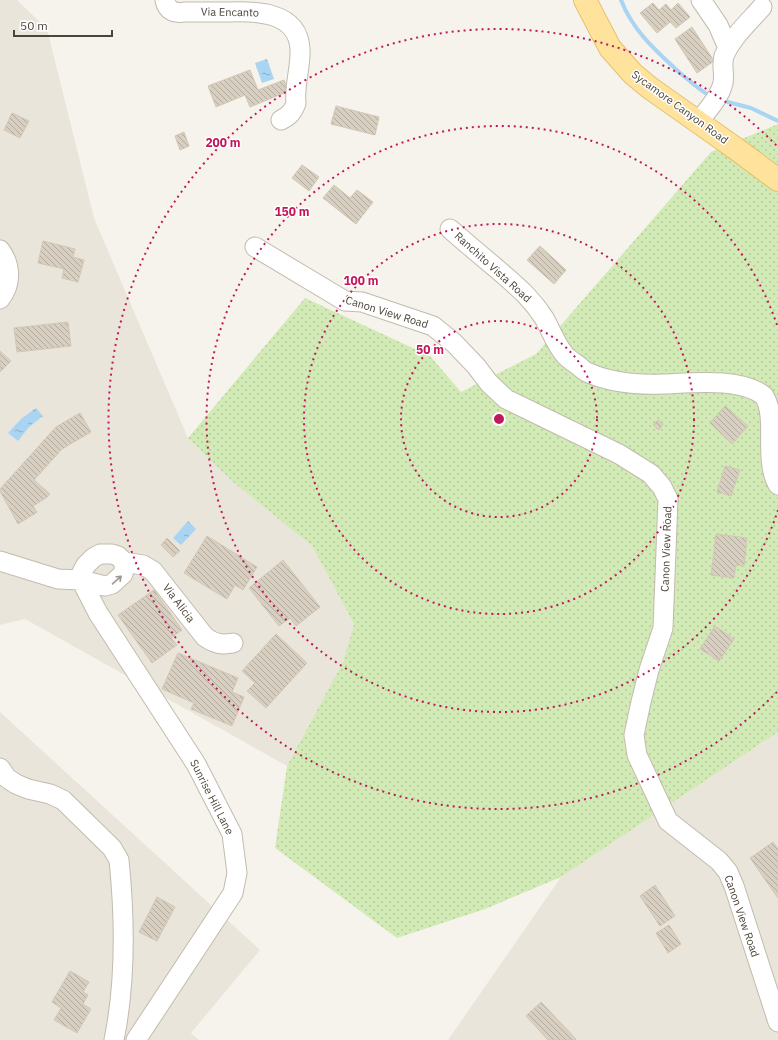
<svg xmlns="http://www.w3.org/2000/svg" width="778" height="1040" font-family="'IBM Plex Sans',sans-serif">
<defs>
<pattern id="grass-dots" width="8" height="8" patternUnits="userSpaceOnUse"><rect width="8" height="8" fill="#d2eab5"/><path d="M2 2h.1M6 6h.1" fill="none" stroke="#b6ca9c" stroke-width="1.8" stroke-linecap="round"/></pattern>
<pattern id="water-ripples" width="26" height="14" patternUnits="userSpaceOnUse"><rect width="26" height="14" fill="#a9d4f2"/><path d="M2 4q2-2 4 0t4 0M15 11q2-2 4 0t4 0" fill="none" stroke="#8caec5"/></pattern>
<pattern id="building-back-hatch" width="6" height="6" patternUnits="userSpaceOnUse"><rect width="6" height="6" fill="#d8cfc1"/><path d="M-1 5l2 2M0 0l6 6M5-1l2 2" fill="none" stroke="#b1aa9e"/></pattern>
</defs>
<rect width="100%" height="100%" fill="#f6f3ec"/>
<path fill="#eae5da" d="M0,0H17L47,29L94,218L188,438L233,482L312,546L354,624L343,662L287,766L25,619L0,625Z
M0,712L260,950L191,1033L199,1040H0Z
M778,732V1040H448L561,877Z"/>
<path fill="url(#grass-dots)" d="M778,124V732L561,877L485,909L397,938L275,848L287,766L343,662L354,624L312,546L233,482L188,438L305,298L430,356L461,392L536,354L711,152Z"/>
<path fill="url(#water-ripples)" d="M267,59L274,79L262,83L255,63Z
M36,408L43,416L29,427L18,441L8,433L21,419Z
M188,521L196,529L181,545L173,538Z"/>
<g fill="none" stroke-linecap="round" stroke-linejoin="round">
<path stroke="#a9d4f2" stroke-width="4" d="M621,0C633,31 656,51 680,73C690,81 700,91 712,97
M720,100L751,108L778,121"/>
</g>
<path fill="url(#building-back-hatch)" stroke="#d3c7b4" d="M653,3L659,10L666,4L671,10L678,3L690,17L676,28L670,22L657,33L640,13Z
M692,27L714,61L697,73L675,39Z
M250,70L258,90L284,80L289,91L250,107L245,95L216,107L208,86Z
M336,106L379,117L375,135L331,124Z
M12,113L29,121L20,138L4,130Z
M184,132L189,146L180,150L175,136Z
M302,165L319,177L309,191L292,178Z
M334,185L350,198L357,190L373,202L356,224L323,198Z
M43,241L75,249L73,257L84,260L78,282L62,278L64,269L38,263Z
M540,246L566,270L554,284L527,260Z
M68,322L71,346L17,352L14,328Z
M0,351L11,361L0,372Z
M725,406L748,426L732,444L710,423Z
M80,413L91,432L62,449L34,480L50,494L46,498L33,506L37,512L36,513L18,524L0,491V489L56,427Z
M658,420L663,424L659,430L653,425Z
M725,466L740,470L731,496L717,492Z
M716,534L747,538L744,566L736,565L734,578L711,575Z
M207,536L257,567L243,590L235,585L227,599L184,573Z
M167,538L180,551L173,557L161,545Z
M283,560L320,607L296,626L290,618L279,626L249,588Z
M154,590L182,630L171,638L177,645L152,663L118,615Z
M715,626L734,639L719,661L700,649Z
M276,634L307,663L266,708L247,691L255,683L242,671Z
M178,653L238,678L232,692L244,697L232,726L191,709L194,703L162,689Z
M773,842L778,849V898L750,858Z
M655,885L675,916L660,926L640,896Z
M157,897L175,907L157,941L139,932Z
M669,925L681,944L668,953L656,933Z
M70,971L89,982L83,992L88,995L83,1004L91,1009L77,1033L54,1020L61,1008L52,1002Z
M541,1002L576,1039L575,1040H548L526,1016Z"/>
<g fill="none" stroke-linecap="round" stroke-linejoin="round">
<g stroke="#c2bbae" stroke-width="21">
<path id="minor" d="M165,0C167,11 175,14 185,12C199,12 214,12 228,12C255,11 298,11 300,49C301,67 294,85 296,103C293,112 289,116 281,120
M701,0L718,25L728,48
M698,122C707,111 720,97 723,83C725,74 721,65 724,56C732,37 749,22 762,7
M450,229C465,242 480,255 496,268C515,285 530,296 544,318C551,330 556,345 565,355C568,359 575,363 579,366C582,369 585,372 589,373C612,383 639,385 663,384C690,383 742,377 764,396C778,418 763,458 778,485
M255,247L345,301L362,302L433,326L454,343L476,366L489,383L506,399L619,454L651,474L662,487L668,499L663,628L649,670L641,702L634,735L637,755L668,821L719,861L728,872L734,886L778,1022
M0,250C11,265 12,284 0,299
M0,561L58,579L81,580L105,586L112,584L123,574L125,565L124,562L118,556L112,554H100L93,558L86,565L82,572L81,580
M124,562L143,565L153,571L205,637C215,644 222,645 233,643
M81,580L98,613L196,764L232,834L237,873L233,893L136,1040
M0,768L7,778L16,784L28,789L50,794L63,800L112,848L119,860C125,919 126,981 114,1040"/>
</g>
<g stroke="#e6c16a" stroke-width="24">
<path id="major" d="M585,0L610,48L633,74L650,88L735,148L778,180"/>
</g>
<use href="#minor" stroke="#fff" stroke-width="19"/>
<use href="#major" stroke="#ffe39c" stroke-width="22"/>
</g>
<defs><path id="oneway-shaft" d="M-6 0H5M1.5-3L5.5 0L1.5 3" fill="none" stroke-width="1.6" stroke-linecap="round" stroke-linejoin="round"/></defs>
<use stroke="#9c9892" href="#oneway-shaft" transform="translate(117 580) rotate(-41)"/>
<g fill="none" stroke="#c2185b" stroke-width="2" stroke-dasharray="2 4">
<circle cx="499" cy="419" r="98"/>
<circle cx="499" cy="419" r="195"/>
<path d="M778 510A293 293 0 1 1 778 328"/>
<path d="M777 692A390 390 0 1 1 777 146"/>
</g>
<g text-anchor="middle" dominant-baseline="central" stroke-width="3" stroke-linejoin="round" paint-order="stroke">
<g font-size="11" fill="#4b4439" stroke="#fff">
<text transform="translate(230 12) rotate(1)">Via Encanto</text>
<text transform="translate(680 107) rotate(36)">Sycamore Canyon Road</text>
<text transform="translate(493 267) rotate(42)">Ranchito Vista Road</text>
<text transform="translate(387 312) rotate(17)">Canon View Road</text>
<text transform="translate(666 549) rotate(-88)">Canon View Road</text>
<text transform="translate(179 603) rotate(53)">Via Alicia</text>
<text transform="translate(212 797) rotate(63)">Sunrise Hill Lane</text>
<text transform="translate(742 916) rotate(71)">Canon View Road</text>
</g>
</g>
<circle cx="499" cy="419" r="6" fill="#c2185b" stroke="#fff" stroke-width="2"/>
<g font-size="12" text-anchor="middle" font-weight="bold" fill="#c2185b" stroke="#fff" stroke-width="3" stroke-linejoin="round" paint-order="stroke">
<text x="223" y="147">200 m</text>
<text x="292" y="216">150 m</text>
<text x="361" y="285">100 m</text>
<text x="430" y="354">50 m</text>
</g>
<path d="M14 30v6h98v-6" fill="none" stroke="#4b4439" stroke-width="2"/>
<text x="20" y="30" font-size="12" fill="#4b4439" stroke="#ffffff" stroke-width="3" paint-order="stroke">50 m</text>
</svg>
